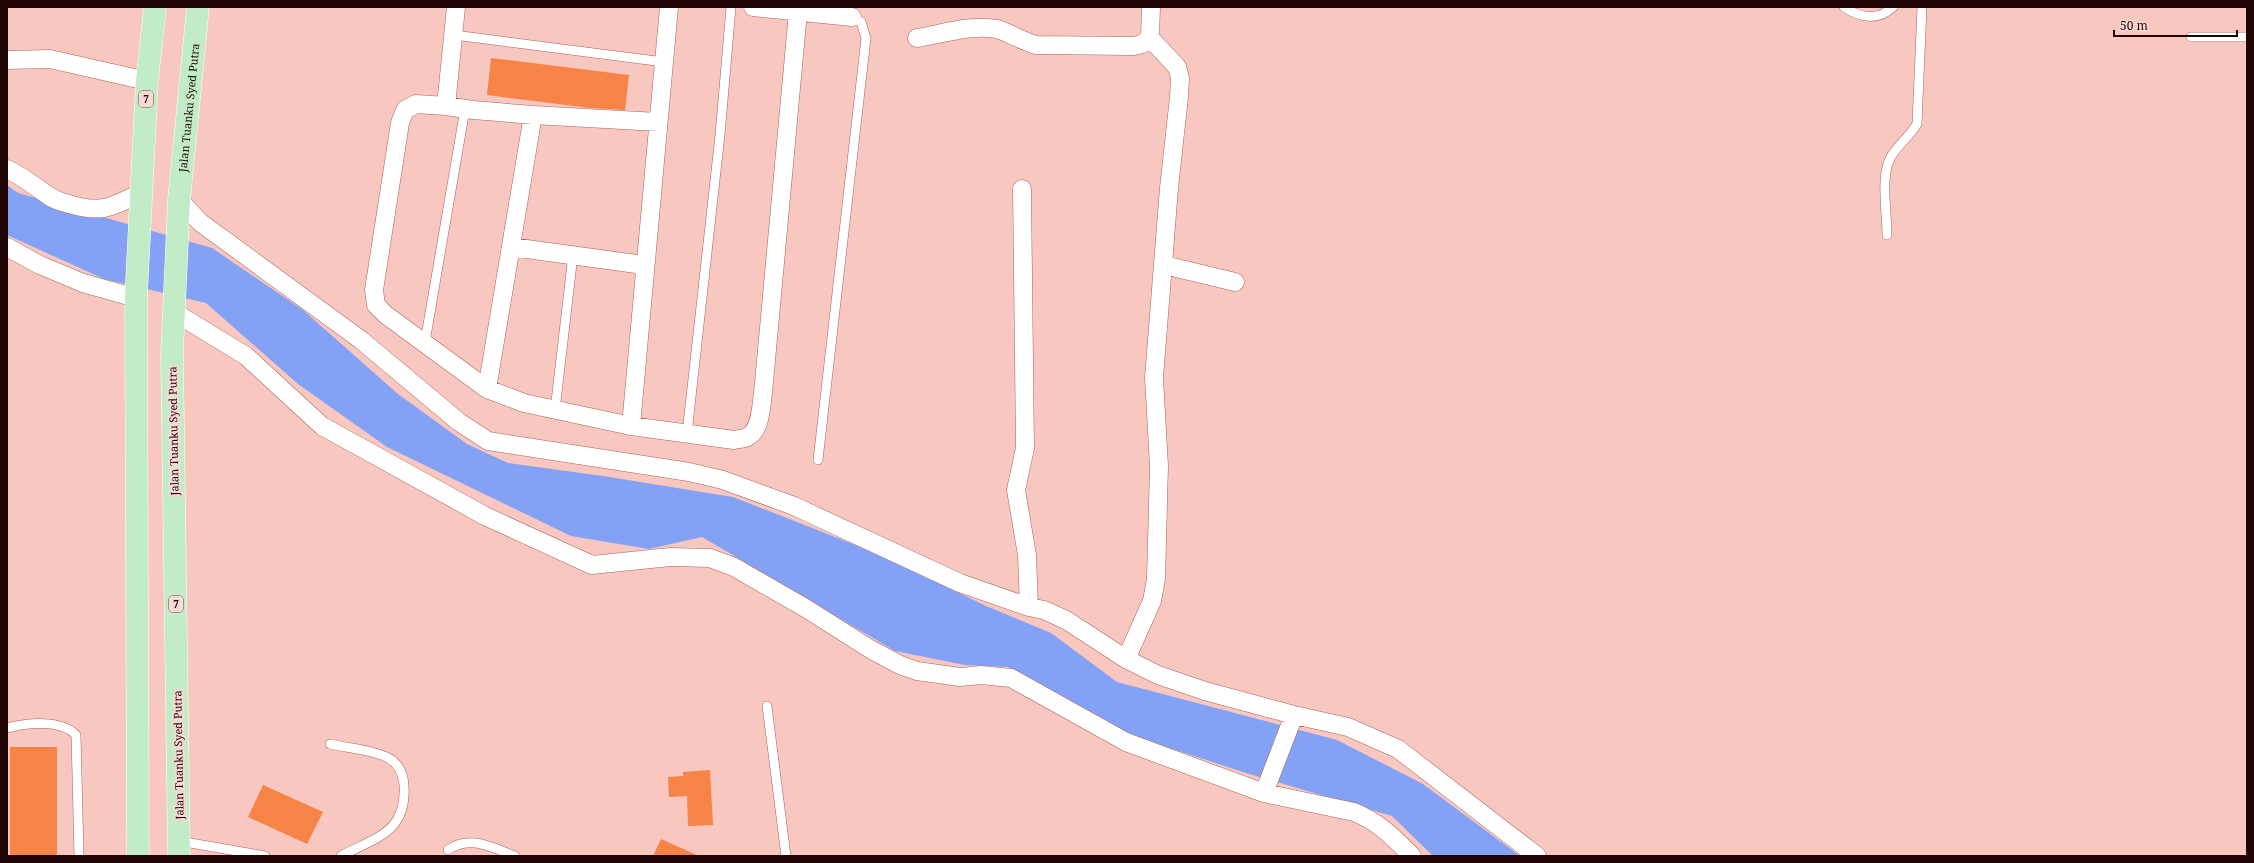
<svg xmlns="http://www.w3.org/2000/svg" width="2254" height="863" font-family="'Noto Serif',serif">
<rect width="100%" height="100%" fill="#f8c7c0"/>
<path fill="#83a2f5" d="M7,185L18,193L212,248L303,310L398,394L467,444L508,463L603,476L733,497L881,555L986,606L1051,633L1117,682L1337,740L1423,784L1520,856H1433L1392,816L1246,773L1142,739L1067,704L1008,667L965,665L895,651L702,537L649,549L571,536L387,447L298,384L206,303L104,279L7,235Z"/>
<path fill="#f58446" d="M491,58L629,75L625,110L590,108L487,95Z
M10,747H57V856H10Z
M710,770L713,825L688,826L687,796L669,797L668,777L683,776V772Z
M263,785L323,812L307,844L248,817Z
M661,839L699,856H653Z"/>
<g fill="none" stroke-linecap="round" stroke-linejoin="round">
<g stroke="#a96259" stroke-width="10">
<path id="lane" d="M1844,7C1860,18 1878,21 1893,7
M454,35L664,62
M2191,37H2247
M1887,235C1887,215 1881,179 1889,161C1894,147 1909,138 1917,124L1922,7
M425,342L465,109
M555,410L573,255
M687,433L720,135L731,7
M818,460L866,38L861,22L852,17
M767,706L786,856
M7,728C26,723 61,719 76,735L79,856
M330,744C347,748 368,749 384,756C397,761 403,772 404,785C407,833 376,837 341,856
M179,841L265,856
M448,850C470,834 493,848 515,856"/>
</g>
<g stroke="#a96259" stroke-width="19">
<path id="street" d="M753,7L852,17
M917,38C942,34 972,24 997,29C1008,32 1024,42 1036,45L1134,46L1142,44L1150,38
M7,60L50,59L147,81
M446,106L456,7
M658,122L533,115L473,110L446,106L416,104L405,110L400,123L374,290L376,305L386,315L487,389L524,403L631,426L734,440C738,439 744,439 747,437C761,431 761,406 763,393L798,12
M7,169C22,176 33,185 46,194C52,199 61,202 69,204C102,214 112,207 142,192
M1022,189L1025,448L1016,490L1027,555L1029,607
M179,200L201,223L361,340L459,422L488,441L689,472L723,480L794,506L960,583L1029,607L1044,610L1066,620L1126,659L1158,675L1205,691L1294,715L1348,727L1398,749L1537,856
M7,247L40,265L83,283L136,298
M512,247L644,265
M1164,265L1235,282
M174,312L246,356L322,426L485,516L592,565L670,557L710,558L734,567L807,609L870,649L900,665L917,671L960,677L981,675L1011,678L1126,742L1264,793L1354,812C1379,822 1394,838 1412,856
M487,389L533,115
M631,426L669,7
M1126,659L1152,601L1156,579L1159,466L1154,378L1169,188L1179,97L1180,78L1177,67L1150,38L1151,7
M1264,793L1294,715"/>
</g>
<g stroke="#fff" stroke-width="23">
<g id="primary">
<path d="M138,856L136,298L147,81L155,7"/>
<path id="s1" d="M179,856L172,353L179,200L198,7"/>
</g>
</g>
<use href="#lane" stroke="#fff" stroke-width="9"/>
<use href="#street" stroke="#fff" stroke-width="18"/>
<use href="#primary" stroke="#c2ebc7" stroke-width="22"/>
</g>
<g text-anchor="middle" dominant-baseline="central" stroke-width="4" stroke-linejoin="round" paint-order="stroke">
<g fill="#fad9d4" stroke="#614542" stroke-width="1">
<rect x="139" y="91" width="14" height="16" rx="3"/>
<rect x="169" y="596" width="14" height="16" rx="3"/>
</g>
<g font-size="10" font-weight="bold" fill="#1f0504">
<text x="146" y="99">7</text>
<text x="176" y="604">7</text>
</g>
<g font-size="11" fill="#1f0504" stroke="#fad9d4">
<text stroke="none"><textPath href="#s1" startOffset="749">Jalan Tuanku Syed Putra</textPath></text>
<text transform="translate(173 431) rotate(-91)">Jalan Tuanku Syed Putra</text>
<text transform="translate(178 755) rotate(-91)">Jalan Tuanku Syed Putra</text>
</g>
</g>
<rect width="2254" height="863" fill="none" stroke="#1f0504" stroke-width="16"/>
<path d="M2114 30v6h123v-6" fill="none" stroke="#1f0504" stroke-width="2"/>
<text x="2120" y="30" font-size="12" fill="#1f0504" stroke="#fad9d4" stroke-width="3" paint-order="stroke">50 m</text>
</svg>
